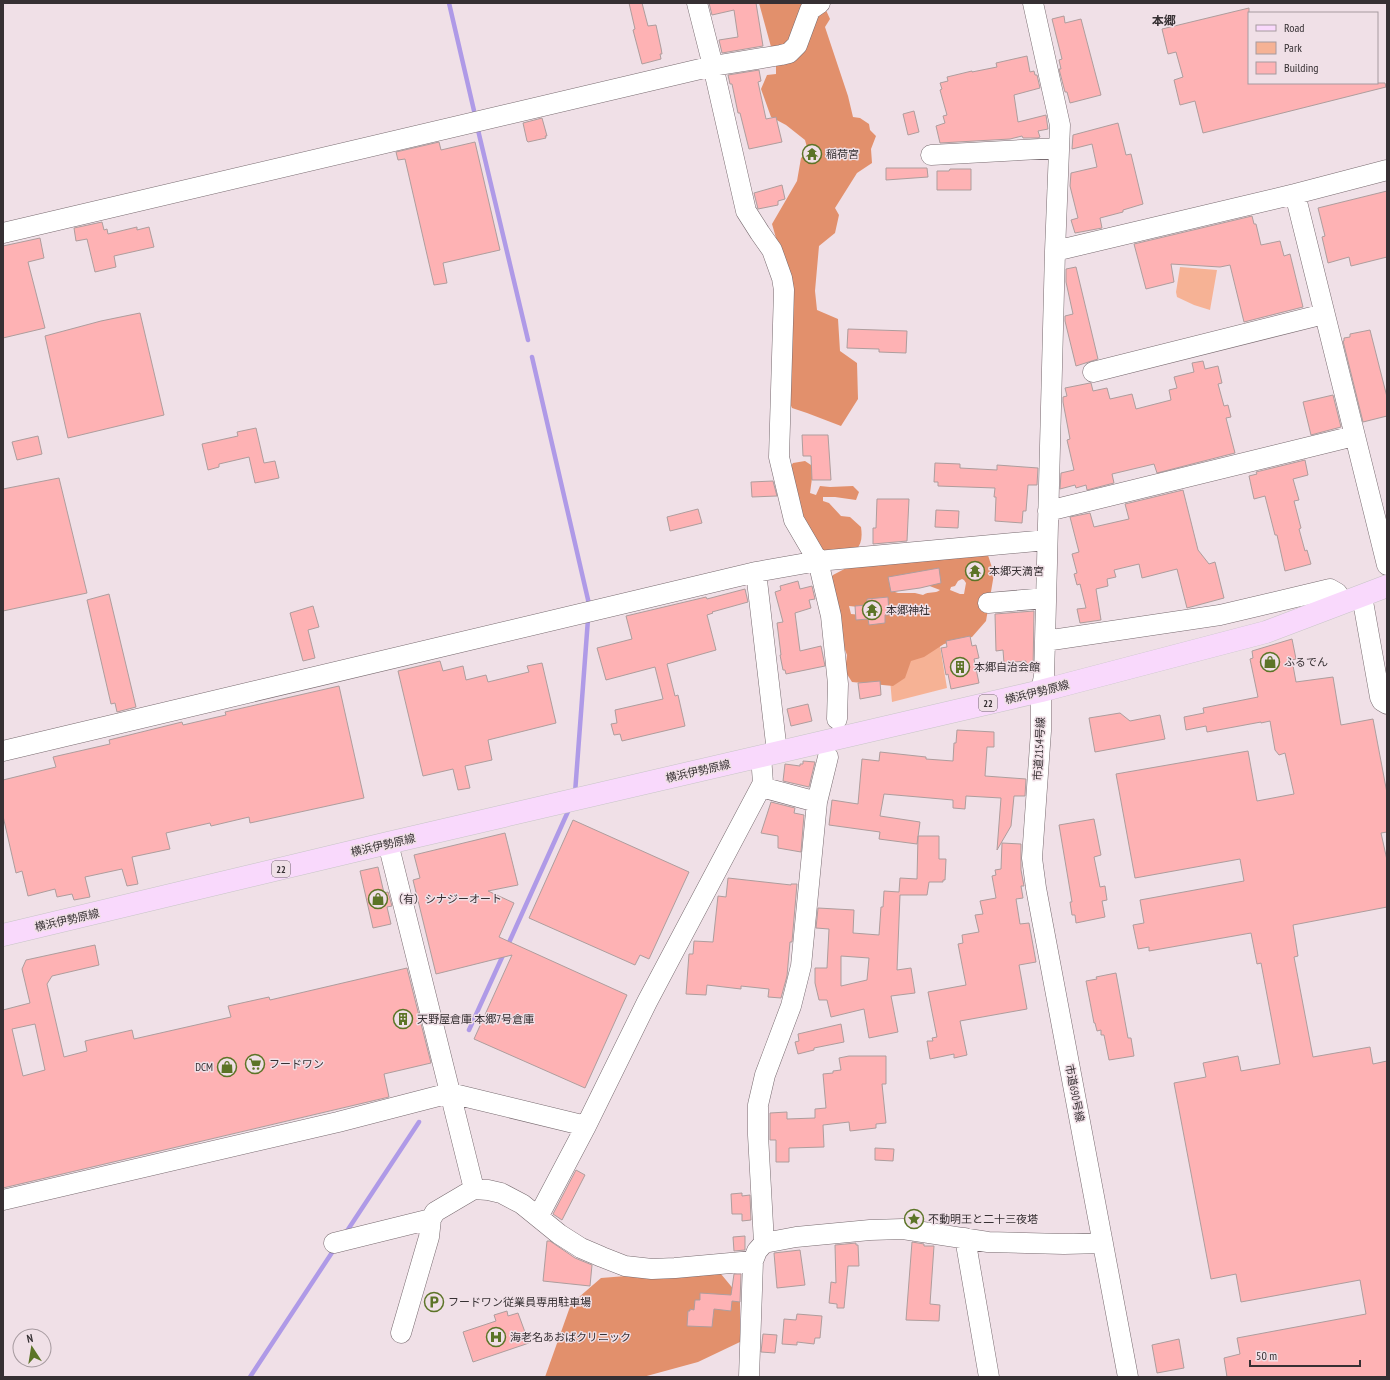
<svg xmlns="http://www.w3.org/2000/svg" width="1390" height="1380" font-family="'PT Sans Narrow','Noto Sans JP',sans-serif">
<rect width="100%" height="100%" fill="#f0e0e7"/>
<path fill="#f6b295" d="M1180,267L1217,270L1210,310L1194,305L1177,297L1176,292Z
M940,646L947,688L892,702L888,657Z"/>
<path fill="#e2906c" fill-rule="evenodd" d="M759,3H817L825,8L830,19L825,27L848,96L853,117L860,118L869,124L870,130L876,136L871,149L872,163L857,173L835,208L839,215L835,233L819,246L815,291L817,310L838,319L840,351L857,363L858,399L841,426L807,413L792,408L786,395L778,245L772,224L797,181L801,158L808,151L805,140L786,125L771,117L761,89L767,75L776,74V65Z
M805,461L811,465L813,471L810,493L816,495L820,486L830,487L853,486L859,492L856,500L835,497H823V501L829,503L841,516L850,517L861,527C864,547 856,551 841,562L807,540L789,469L793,463Z
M987,552L994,574L986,621L972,637L944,644L924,657L911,661L905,678L893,686L852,682L845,671L847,655L842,642L829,581L833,575L854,564ZM962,579L964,580L966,583L964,594H960L950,590L951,587L955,586L958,581ZM927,585L940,590C935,594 929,591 923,595L915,593H898L892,591ZM865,604L888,611L882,617L851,614L849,606L859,607Z
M689,1271L721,1274L740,1297V1342L698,1362L643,1377H545L571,1304L601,1278Z"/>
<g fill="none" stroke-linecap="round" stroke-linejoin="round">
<path stroke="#af9ae7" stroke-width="4.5" d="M449,3L475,115
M478,130L528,340
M532,357L589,604
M575,793L588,619
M507,947L570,807
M469,1030L504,953
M345,1234L419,1122
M250,1377L335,1248"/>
</g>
<path fill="#feb2b4" stroke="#ae9d9d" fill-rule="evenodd" d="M629,3H642L648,26L656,25L661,48L662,54H660L661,59L642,64L633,30L635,29Z
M709,3H756L763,46L722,53L719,40L738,37L734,10L712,15Z
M1249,8V83H1385L1386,87L1203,133L1195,101L1180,105L1174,80L1183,77L1176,52L1168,54L1162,29Z
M1064,16L1065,23L1081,19L1101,95L1070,103L1067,92H1065L1059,69H1061L1059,60L1062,59L1052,19Z
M1027,56L1030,72L1034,71L1035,75H1037L1040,88L1014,95L1018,122L1046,115L1048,129L1038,131L1040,137L1038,138H1023L1022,136L1010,139L940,143L936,126L945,123L943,116L947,115L940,90L942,89L940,83L948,81L947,77L972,71V72L997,67L996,63Z
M759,70L761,81L758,82L766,119L776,117L782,142L749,149L740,113H738L732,84H730L728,75Z
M914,111L919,132L908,135L903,114Z
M542,118L547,136H545L546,138L528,142L527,141L523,123Z
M1118,123L1126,155L1131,154L1143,204L1123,210V212L1100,218L1102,228L1075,233L1071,220L1078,218L1070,186L1071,173L1097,167L1092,144L1072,149L1073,135Z
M439,142L441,150L475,142L500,250L443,263L447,283L434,285L405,159L398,160L396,152Z
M886,168H927L928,177L886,180Z
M950,169H971V190H937V171H949Z
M782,185L785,199L778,201V205L758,209L754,193Z
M1387,191V257L1351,266L1349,257L1328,263L1322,237L1325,236L1318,208Z
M1252,216L1254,224H1256L1261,245L1280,241L1284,256L1290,254L1303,307L1244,322L1230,265L1220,267L1171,264L1174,282L1146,289L1134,244Z
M102,222L104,230L107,229L108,234L137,227V230L149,227L154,247L114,256L116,267L95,272L87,239L76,241L74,228Z
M40,238L44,258L28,262L45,328L3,338V246Z
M1076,267L1098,359L1076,366L1065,321V316L1073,314L1066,282V269Z
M140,313L164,415L68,438L45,336L101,321Z
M848,329L907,331L906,353L879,352V349L847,348Z
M1370,330L1387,397V416L1363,422L1343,341H1344V338L1350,337V334Z
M1203,361L1205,369L1218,366L1222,383L1218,384L1224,406L1228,405L1231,417L1226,418L1235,453L1157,473L1154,464L1112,474L1114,483L1087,490L1086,485L1076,488L1075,485L1060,489L1061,473L1074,470L1067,440L1070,439L1063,402V397L1067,396L1065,388L1090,383H1091L1093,391L1107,388L1110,399L1132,394L1136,409L1171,400L1169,390L1177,388L1174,377L1194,372L1192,363Z
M1333,395L1341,427L1311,435L1303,402Z
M256,428L264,463L275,461L279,478L255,483L249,457L219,464V467L208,470L202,444L238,436L237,432Z
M802,435H828L831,480H812L811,456H803Z
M38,436L42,454L17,460L12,442Z
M1305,460L1308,475L1293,479L1299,500L1294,501L1301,528L1299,529L1305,551L1307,550L1311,564L1285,571L1277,535H1275L1265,496L1254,499L1249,476L1257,474L1256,472Z
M935,463L960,464V468L997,470V465L1038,468L1037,485H1028L1026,511H1023L1022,523L995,521L996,497H994L995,488L938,486V482H934Z
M59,478L87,593L3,611V489Z
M773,481L777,496L752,497L751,482Z
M1183,490L1198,550L1209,564L1215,562L1224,598L1187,608L1177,569L1142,578L1139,564L1114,570L1116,577L1107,579L1108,586L1096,589L1101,620L1080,623L1077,609L1086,608L1080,584L1077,585L1074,574L1077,573L1072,554L1079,552L1070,517L1090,513L1094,527L1129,519L1125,504Z
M877,499H909L907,541L873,544V528H876Z
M698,509L702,523L670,531L667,517Z
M936,510L959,511L958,528L935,527Z
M939,568L941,583L920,588L891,592L888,577Z
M798,581L800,589L812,586L815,599L809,600L811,608L795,613L800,651L821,646L825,666L786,674L785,670H783L780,655H781L777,623L783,622L775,592L781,590L780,586Z
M745,589L748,602L712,612L713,613L707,615L716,650L667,664L675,696L678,695L685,726L622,741L620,734L614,735L611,724L617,723L615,710L663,699L655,667L606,680L597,648L632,639L626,616L706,597L707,599Z
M109,594L136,707L117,712L115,703L111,704L87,600Z
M888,597L889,615H885V623L869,625L868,619L856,620L855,606L867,605V599Z
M313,606L319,627L308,630L315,658L303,661L290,613Z
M1034,611L1033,672H1025L1026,661L1004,663L1003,650L996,651L995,614Z
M970,636L972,646L976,645L979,658L974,659L979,683L951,689L948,674L946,675L941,648L947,647L946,641Z
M1292,639L1296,659L1292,660L1296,682L1333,677L1341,725L1373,719L1387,793V832L1381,833L1387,860V907L1293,925L1298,956L1294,957L1313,1057L1370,1047L1373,1064L1387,1061V1377H1227L1224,1358L1240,1354L1237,1338L1366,1314L1360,1280L1241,1302L1236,1274L1211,1279L1174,1083L1206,1077L1203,1063L1238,1056L1241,1071L1280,1064L1261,963L1257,964L1251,933L1149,951V947L1138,949L1133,925L1144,923L1140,900L1244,881L1240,859L1135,878L1116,774L1248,751L1257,801L1294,794L1285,753L1279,755L1275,750L1270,721L1261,723V722L1207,732L1206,726L1186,730L1184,717L1204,713L1203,708L1258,697L1250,659L1253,658L1252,651Z
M440,661L443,671L463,666L466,680L486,675L488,682L529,672L527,666L542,663L556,723L488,740L492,760L465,766L470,788L458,790L453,769L423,776L398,671Z
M880,681L881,695L860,699L858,683Z
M339,686L364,798L250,823L249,817L211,826L210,823L166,833L170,849L132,857L138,884L127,886L122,869L85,877L90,897L74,900L72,894L57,897L55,889L28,896L22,871L16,873L3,816V780L56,767L53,757L110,744L109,740L182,722L183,725L226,715L225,712Z
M808,704L812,721L791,726L787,709Z
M1120,713L1130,721L1160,715L1165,739L1095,752L1089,718Z
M957,730L994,732V747H987L985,776L1026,779L1025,796H1014L1011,826L997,850L1001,798L966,796L965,809L953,808V800L884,794L880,816L920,822L917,844L879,839L880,832L829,825L832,800L858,804L862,759L879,761L880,752L926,757V759L953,761L954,743H956Z
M803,761L815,762L809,787L783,781L785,764L800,766V764H803Z
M771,802L795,808L794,813L804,815L801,852L778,848V836L761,833Z
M1094,819L1101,855L1094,857L1100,887L1105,886L1107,900L1102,901L1105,917L1076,923L1075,915H1072L1070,902H1072L1059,825Z
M573,820L689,872L649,959L640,955L635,965L529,918Z
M505,833L518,885L488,891L514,903L499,937L627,995L585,1088L474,1039L512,955L436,974L413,880L420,878L414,855Z
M918,836H939V859H946L945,880H943V882H929L927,895H900L897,970L911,968L915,993L891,996L898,1032L869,1038L864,1009L831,1017L827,1000H819L815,983V968H827L829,929L816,928L818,908L854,910L853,933L879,935L881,907H883L884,891L899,892L900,878L917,879ZM841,956L869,958L867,980L841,986Z
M1002,843L1021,844V870L1024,886H1021L1023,898L1016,899L1020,924L1029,923L1036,962L1019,965L1027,1009L960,1021L967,1055L954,1058V1054L930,1059L927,1041H933L932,1038L937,1037L928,992L966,985L958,944L963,943L962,935L979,932L975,915L983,914L980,901L996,898L992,876L996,875L995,870L1001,869Z
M378,867L384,893L388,892L392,906L387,907L391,924L373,928L360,871Z
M728,878L791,885V884H797L792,942H790L787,976L781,998L768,997L769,989L741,986V989L707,985L706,995L686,994L689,954H693L694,941L713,942L718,896L726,897Z
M95,945L99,965L52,976L47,984L64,1057L87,1051L85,1041L132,1030L134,1039L231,1017L228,1006L269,997L270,1000L407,968L431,1063L384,1074L389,1097L3,1188V1010L30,1003L22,969L26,960ZM35,1024L45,1070L23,1076L12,1029Z
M1116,973L1128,1038H1131L1134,1056L1109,1060L1104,1035H1101V1030L1097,1031L1095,1023H1094L1086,981L1097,979L1096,977Z
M841,1024L844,1042L814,1048V1050L798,1054L795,1042L799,1041L798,1034Z
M849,1056H886V1084H882L886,1123L876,1124V1128L850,1131L849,1122L823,1125L824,1147L789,1148V1162H776V1140H770V1113L787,1112V1119L815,1118V1109L826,1108L823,1074L833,1073V1071L841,1070L839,1058Z
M875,1148L894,1149L893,1161L875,1160Z
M576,1170L585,1175L562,1220L553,1214Z
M742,1193V1196L750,1195L751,1220L742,1221V1214H732L731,1194Z
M745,1236V1250L734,1251L733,1237Z
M547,1241H550L575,1258L592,1265L590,1286L543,1281Z
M912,1242L924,1244V1246H934L930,1304L940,1305L939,1321L906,1320Z
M856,1243V1245H858L859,1266H848L844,1308H837V1304L829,1303L831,1282L836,1283L835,1245Z
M800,1250L805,1285L777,1288L774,1253Z
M734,1274H741L740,1302L732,1301L731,1311L714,1309L712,1327L687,1326L688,1311H690V1309L694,1310L695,1300H700V1293L731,1295Z
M507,1311L508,1316L518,1313L529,1343L473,1362L463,1332L496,1321L494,1315Z
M797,1314L822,1316L820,1338H815L814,1344L797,1342V1345L782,1344L784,1319L796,1320Z
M763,1334L777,1335L775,1353L761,1352Z
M1179,1339L1184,1368L1157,1373L1152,1345Z"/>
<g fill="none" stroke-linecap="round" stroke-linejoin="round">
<g stroke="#786b70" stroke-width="21">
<path id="minor" d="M697,3L713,66L746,211L760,233L772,250L782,278L784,290L783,324L779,457L794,520L818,561L831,616L838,684L837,719
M1033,3L1060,125L1055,251L1045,641L1044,676L1041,691V731L1032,858L1036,888L1128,1377
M931,155L1059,148
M1295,194L1387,565
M3,233L713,66L781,55L789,53L797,45L810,10L820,3
M1055,251L1295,194L1387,170
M1093,372L1324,314
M1048,511L1354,436
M756,572L777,752
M1362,596L1380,697L1382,701L1387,704
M988,603L1046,598
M1045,641L1220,615L1330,589L1337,593L1343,603
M3,751L756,572L818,561L1047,540
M761,787L817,802
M388,843L474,1189
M3,1200L338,1122L450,1093L586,1126
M538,1217L586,1126L647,1002L763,783L761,756
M965,1238L989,1377
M334,1243L431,1219
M764,1243L758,1135V1105L765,1075L791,1006L801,966L817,802L828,757
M401,1333L429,1237L431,1219L435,1212L474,1189L488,1190L501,1193L522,1204L559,1234L581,1248L602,1257L625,1266L652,1269L675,1268L753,1261
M749,1377L753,1261L757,1251L764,1243L796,1237L870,1230L903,1229L988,1242L1064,1244L1103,1243"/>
</g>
<g stroke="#c7c5c6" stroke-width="23">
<path id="major" d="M3,935L388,843L1041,691L1266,632L1387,586"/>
</g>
<use href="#minor" stroke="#fff" stroke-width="20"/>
<use href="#major" stroke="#f9d9fc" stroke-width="22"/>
</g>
<defs>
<g id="temple-ring" transform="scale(1)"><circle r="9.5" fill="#f0e0e7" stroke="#5c7427" stroke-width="1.5"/><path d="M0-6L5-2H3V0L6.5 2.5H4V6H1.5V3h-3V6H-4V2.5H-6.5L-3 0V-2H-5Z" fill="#5c7427"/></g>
<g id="shop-ring" transform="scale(1)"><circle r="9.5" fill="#f0e0e7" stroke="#5c7427" stroke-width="1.5"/><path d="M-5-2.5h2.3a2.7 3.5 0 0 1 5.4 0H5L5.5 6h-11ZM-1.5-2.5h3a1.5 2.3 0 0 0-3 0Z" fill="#5c7427"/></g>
<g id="building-ring" transform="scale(1)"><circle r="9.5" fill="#f0e0e7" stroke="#5c7427" stroke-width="1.5"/><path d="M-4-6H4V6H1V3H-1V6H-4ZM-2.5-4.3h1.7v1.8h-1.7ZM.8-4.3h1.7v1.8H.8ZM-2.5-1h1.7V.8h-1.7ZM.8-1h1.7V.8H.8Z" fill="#5c7427"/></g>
<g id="supermarket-ring" transform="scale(1)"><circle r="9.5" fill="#f0e0e7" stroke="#5c7427" stroke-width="1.5"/><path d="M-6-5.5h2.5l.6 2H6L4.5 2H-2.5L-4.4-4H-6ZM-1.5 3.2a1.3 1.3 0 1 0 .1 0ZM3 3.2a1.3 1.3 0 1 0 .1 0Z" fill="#5c7427"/></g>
<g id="sight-ring" transform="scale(1)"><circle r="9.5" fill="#f0e0e7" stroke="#5c7427" stroke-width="1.5"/><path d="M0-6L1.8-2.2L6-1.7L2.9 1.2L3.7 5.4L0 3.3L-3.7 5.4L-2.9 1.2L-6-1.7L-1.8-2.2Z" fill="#5c7427"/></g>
<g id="parking-ring" transform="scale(1)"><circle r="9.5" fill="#f0e0e7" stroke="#5c7427" stroke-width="1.5"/><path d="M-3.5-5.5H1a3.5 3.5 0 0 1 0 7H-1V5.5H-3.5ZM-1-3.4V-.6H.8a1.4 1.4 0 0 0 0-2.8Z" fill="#5c7427"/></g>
<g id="hospital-ring" transform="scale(1)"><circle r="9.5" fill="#f0e0e7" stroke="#5c7427" stroke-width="1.5"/><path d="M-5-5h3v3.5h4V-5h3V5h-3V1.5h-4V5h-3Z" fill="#5c7427"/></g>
</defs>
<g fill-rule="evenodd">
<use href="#temple-ring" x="812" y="154"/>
<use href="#temple-ring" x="975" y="571"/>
<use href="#temple-ring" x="872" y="610"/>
<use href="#shop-ring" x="1270" y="662"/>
<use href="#building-ring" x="960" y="667"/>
<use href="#shop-ring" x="378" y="899"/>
<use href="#building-ring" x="403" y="1019"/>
<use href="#supermarket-ring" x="255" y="1064"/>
<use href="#shop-ring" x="227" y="1067"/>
<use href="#sight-ring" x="914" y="1219"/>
<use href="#parking-ring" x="434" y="1302"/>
<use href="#hospital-ring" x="496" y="1337"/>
</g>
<g text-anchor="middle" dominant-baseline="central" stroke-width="3" stroke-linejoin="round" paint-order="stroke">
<g fill="#f0e0e7" stroke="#6e6569" stroke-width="1">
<rect x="979" y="695" width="18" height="16" rx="3"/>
<rect x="272" y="861" width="18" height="16" rx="3"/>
</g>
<g font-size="10" font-weight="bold" fill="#363033">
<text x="988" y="703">22</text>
<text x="281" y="869">22</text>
</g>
<g font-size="11" fill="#363033" stroke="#f0e0e7" text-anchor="start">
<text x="826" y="154">稲荷宮</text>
<text x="989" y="571">本郷天満宮</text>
<text x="886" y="610">本郷神社</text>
<text x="1284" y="662">ふるでん</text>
<text x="974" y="667">本郷自治会館</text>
<text x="392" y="899">（有）シナジーオート</text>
<text x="417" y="1019">天野屋倉庫 本郷7号倉庫</text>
<text x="269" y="1064">フードワン</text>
<text x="213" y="1067" text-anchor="end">DCM</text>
<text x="928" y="1219">不動明王と二十三夜塔</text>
<text x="448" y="1302">フードワン従業員専用駐車場</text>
<text x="510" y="1337">海老名あおばクリニック</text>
</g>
<g font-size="11" fill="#363033" stroke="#f0e0e7">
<text transform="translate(1037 692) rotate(-14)">横浜伊勢原線</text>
<text transform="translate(1039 749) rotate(-87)">市道2154号線</text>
<text transform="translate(698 771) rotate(-13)">横浜伊勢原線</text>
<text transform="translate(383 845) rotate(-13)">横浜伊勢原線</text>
<text transform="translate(67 920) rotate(-13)">横浜伊勢原線</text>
<text transform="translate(1075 1093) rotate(79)">市道690号線</text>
</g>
<g font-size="12" font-weight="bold" fill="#363033" stroke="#f0e0e7">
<text x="1164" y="20">本郷</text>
</g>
</g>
<rect width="1390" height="1380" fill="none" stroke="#363033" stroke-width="8"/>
<rect x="1248" y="12" width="130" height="72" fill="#f0e0e7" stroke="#a69a9f"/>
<rect x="1256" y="25" width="20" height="6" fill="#f9d9fc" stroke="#a69a9f"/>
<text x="1284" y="32" font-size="12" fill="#363033">Road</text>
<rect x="1256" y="42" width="20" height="12" fill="#f6b295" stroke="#a69a9f"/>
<text x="1284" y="52" font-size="12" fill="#363033">Park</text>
<rect x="1256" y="62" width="20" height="12" fill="#feb2b4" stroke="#a69a9f"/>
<text x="1284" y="72" font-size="12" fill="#363033">Building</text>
<g transform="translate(32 1348) rotate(348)"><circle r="19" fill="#f0e0e7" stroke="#a69a9f"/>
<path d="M0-3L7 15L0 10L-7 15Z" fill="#5c7427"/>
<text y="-6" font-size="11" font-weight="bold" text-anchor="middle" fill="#363033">N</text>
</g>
<path d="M1250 1360v6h110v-6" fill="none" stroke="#363033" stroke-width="2"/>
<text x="1256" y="1360" font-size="12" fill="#363033" stroke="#f0e0e7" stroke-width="3" paint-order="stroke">50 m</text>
</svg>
